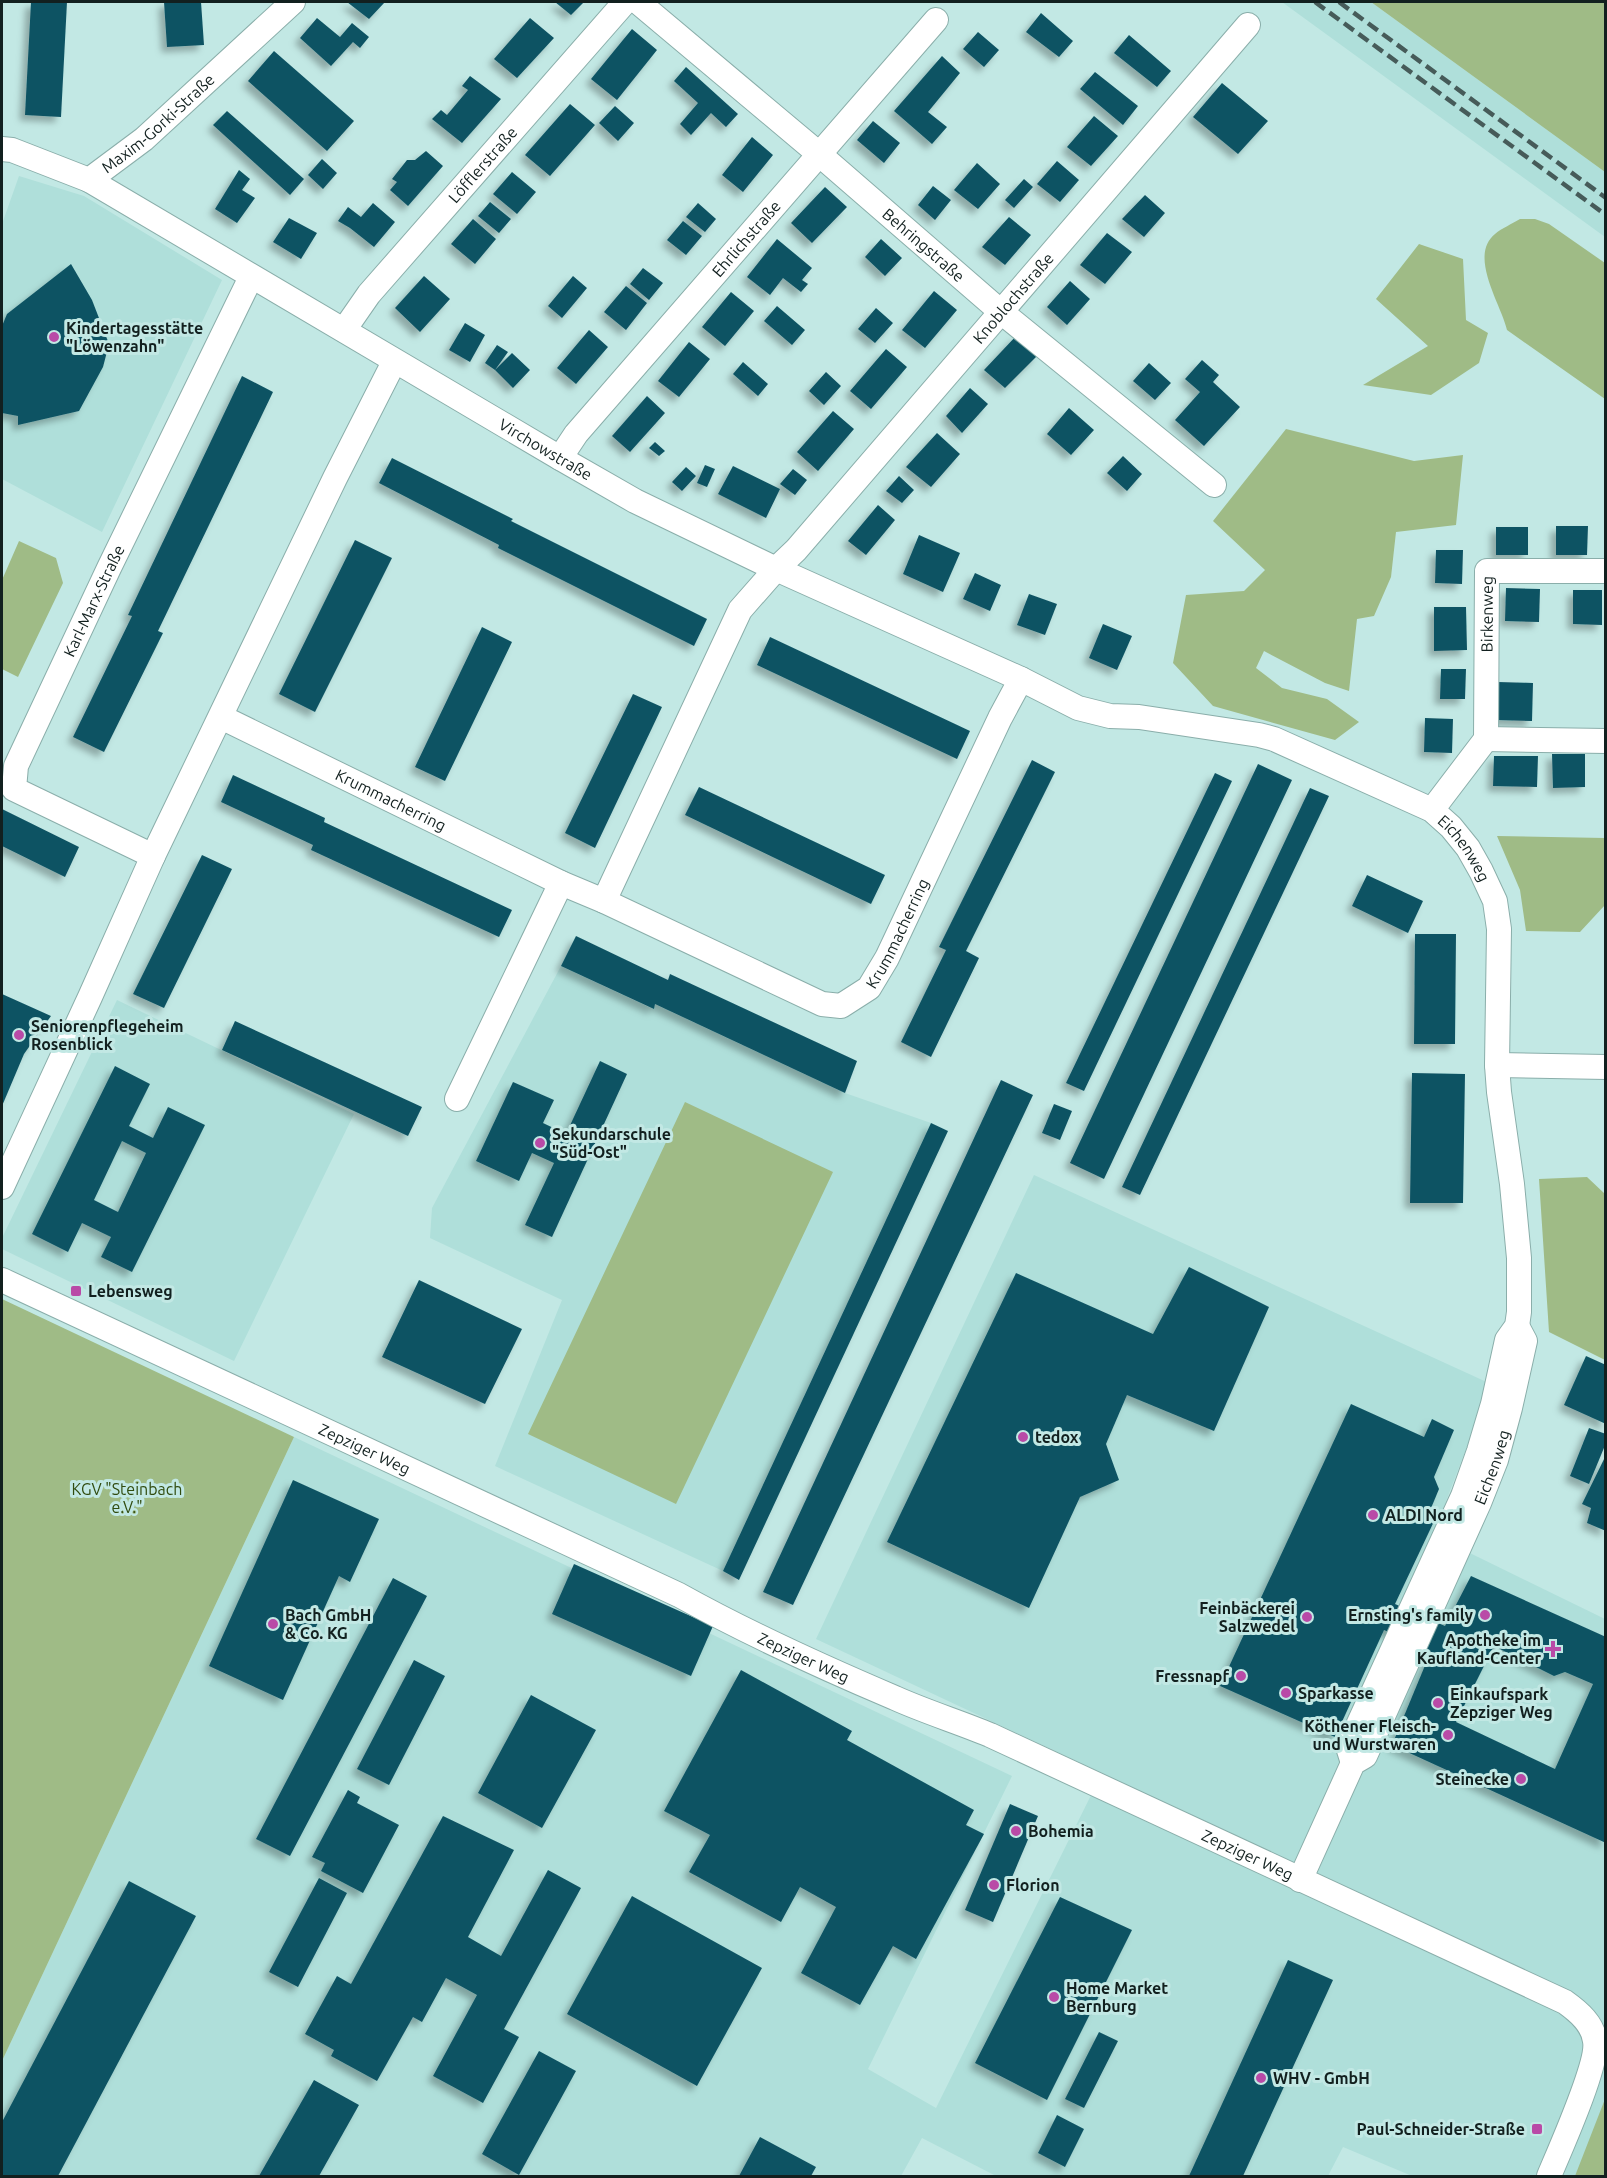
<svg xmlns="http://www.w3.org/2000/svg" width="1607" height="2178" font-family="Ubuntu,sans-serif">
<defs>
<filter id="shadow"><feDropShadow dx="-5.5" dy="5.5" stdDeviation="3" flood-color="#0004"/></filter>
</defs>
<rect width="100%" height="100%" fill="#c2e8e4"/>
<path fill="#afdfda" d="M1282,2H1371L1605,172V237Z
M19,176L84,196L222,280L102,532L2,479V224Z
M561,966L653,1009L655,1004L845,1093L931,1123L723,1571L495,1466L562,1300L430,1238L432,1208Z
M117,1000L354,1114L234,1361L2,1249V1238Z
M1034,1175L1491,1384L1433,1535L1605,1619V2176H1412L1343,2147L1328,2176H996L922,2138L901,2176H2V2061L294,1437L1012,1776L868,2069L936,2108L1102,1773L816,1639Z"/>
<path fill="#9fbb86" d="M1371,2H1605V172Z
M1520,219H1535L1549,224L1605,263V399L1507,330C1501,304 1468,256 1495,234C1502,228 1512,224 1520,219Z
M1419,244L1463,259L1466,320L1488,333L1479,363L1431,395L1363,385L1428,346L1376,299Z
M1286,429L1414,461L1463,455L1456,525L1396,532L1391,577L1374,616L1357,619L1349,691L1325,683L1264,651L1256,668L1282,688L1327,699L1359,722L1335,740L1213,706L1173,663L1186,595L1244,591L1265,570L1213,521Z
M19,541L56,558L63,583L18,677L2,669V580Z
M1497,836L1605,838V905L1580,932L1526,931L1520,890Z
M685,1102L833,1172L676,1504L528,1434Z
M1587,1177L1605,1194V1360L1549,1332L1539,1179Z
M2,1299L294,1437L2,2061Z
M1605,2099V2176H1575Z"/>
<path fill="#0f5363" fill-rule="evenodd" filter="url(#shadow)" d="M31,2H67L61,117L25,115Z
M164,2H201L204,45L167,47Z
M347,2H385L369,19Z
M555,2H584L571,15Z
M1041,13L1073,41L1059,57L1026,32Z
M317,18L340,37L352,23L369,37L360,48L353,42L331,66L300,38Z
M530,18L554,38L517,78L494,59Z
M632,29L657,50L617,100L591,79Z
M978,32L999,50L984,67L963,49Z
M1129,35L1171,71L1157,87L1114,53Z
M274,51L354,121L327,151L248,81Z
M942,56L960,73L928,112L947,127L932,144L894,111Z
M686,67L738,114L726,127L711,113L691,135L680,124L698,103L674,81Z
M1095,72L1138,106L1123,125L1080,89Z
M470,76L501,99L462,143L432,119L441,110L447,115L468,90L462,86Z
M1222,83L1268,121L1238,154L1193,117Z
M570,104L595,125L550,176L525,155Z
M615,106L634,123L618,141L599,123Z
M227,111L304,179L290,195L213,125Z
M1094,116L1118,136L1091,166L1067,147Z
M873,121L900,143L884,163L857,140Z
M752,137L773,155L743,192L722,175Z
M426,151L443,166L408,206L390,190L397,182L392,179L407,160H415Z
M322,159L337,173L323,189L308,175Z
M1057,161L1079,180L1060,202L1037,184Z
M977,163L1000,184L978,209L954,190Z
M239,170L250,179L242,190L255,198L237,223L215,209Z
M512,172L536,192L517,214L493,194Z
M1024,179L1033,187L1014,208L1005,200Z
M933,186L951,200L935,220L918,205Z
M825,187L847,207L812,243L791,223Z
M1145,195L1165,213L1144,237L1122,219Z
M490,202L511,219L499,233L478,216Z
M373,203L395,222L374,247L350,228L338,221L348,207L361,217Z
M698,203L716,219L705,232L686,217Z
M1009,217L1031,235L1005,265L982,247Z
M289,218L317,233L301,259L273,242Z
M473,219L496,239L475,264L451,244Z
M683,221L702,236L686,255L667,240Z
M1107,233L1132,252L1105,284L1080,265Z
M777,239L812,268L802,280L808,284L801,292L783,278L770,295L747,277Z
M881,239L902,258L885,276L865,257Z
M71,264L92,300L109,344L103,367L79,411L18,425V416L2,413V326L7,314Z
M643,268L663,283L649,300L630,284Z
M424,276L450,299L420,332L395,308Z
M573,276L587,288L562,318L548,306Z
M1070,281L1090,299L1067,325L1047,307Z
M626,286L647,303L626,330L604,312Z
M934,291L957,310L925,348L902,330Z
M731,292L754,311L725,346L702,327Z
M777,306L805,330L792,345L764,321Z
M876,308L893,323L875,343L858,329Z
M465,323L485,335L470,362L449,350Z
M589,330L608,347L576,384L557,368Z
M1017,335L1039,354L1005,388L984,370Z
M689,342L710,359L679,397L658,381Z
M497,345L508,352L495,370L485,363Z
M886,349L907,367L871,409L850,391Z
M512,353L530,370L513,388L495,370Z
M1202,360L1219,375L1213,382L1240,407L1204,446L1175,420L1200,392L1185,379Z
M743,362L768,384L758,396L733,374Z
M1149,363L1171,383L1155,400L1133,381Z
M826,372L841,386L824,405L809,391Z
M242,376L273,392L158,631L163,633L104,752L73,737L132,616L128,615Z
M970,388L988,404L962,433L946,416Z
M647,396L665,413L630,452L612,436Z
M1069,408L1094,430L1071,455L1047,434Z
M833,411L854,429L818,471L797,452Z
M937,433L960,454L931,487L906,467Z
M655,442L665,451L659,456L649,448Z
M1123,456L1142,474L1127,491L1107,473Z
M392,458L513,519L511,521L707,619L694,646L498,548L499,545L379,483Z
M705,465L715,469L707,487L697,483Z
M733,466L780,489L766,518L718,494Z
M686,467L696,476L682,491L672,482Z
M793,469L807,480L795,495L780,484Z
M899,476L914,490L902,503L886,491Z
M878,505L895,520L866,555L848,541Z
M1556,526H1588L1587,555H1556Z
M1496,527H1528V555H1496Z
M919,535L960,553L943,592L903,574Z
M355,540L392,558L315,712L279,694Z
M1436,550H1463L1462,584L1435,583Z
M975,573L1001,585L990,611L963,599Z
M1506,588L1540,589L1539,622L1505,621Z
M1573,590H1602V625L1573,624Z
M1029,594L1057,604L1045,635L1017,625Z
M1434,607H1466L1467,650L1434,651Z
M1103,624L1132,636L1117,670L1089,658Z
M482,627L512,642L445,781L415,767Z
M770,637L970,731L957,759L757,665Z
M1441,669H1466L1465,699H1440Z
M1498,682L1533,683L1532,721L1497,720Z
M633,694L662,707L595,848L565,833Z
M1425,718L1453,719L1452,753L1424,752Z
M1552,754H1585V787L1553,788Z
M1494,756H1538L1537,787L1493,786Z
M1032,760L1055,772L966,951L979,958L931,1057L901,1042L946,950L939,947Z
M1258,764L1292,780L1104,1179L1070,1163Z
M1215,773L1232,781L1084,1091L1066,1083Z
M233,775L325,818L324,822L512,910L499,937L311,850L313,845L221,802Z
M699,787L885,875L871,904L685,815Z
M1310,788L1329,796L1140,1195L1122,1187Z
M2,809L79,847L65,877L2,846Z
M202,855L232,869L164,1008L133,994Z
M1367,875L1423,901L1408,933L1352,906Z
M1415,934H1456L1455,1044H1414Z
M576,936L668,980L670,974L857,1061L845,1093L655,1004L654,1009L561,966Z
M2,994L51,1016L24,1054L2,1106Z
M235,1021L422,1107L408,1136L222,1050Z
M600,1061L627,1074L552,1237L525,1225L554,1163L532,1153L519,1181L476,1161L513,1082L554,1100L543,1123L566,1134Z
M115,1066L150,1084L129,1126L153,1138L168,1107L205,1125L132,1272L101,1257L111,1237L82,1223L68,1252L32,1234ZM122,1141L146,1153L118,1212L94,1200Z
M1412,1073L1465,1074L1463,1203H1410Z
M1001,1080L1033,1095L793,1605L763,1592Z
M1054,1104L1072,1111L1060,1140L1042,1133Z
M931,1123L948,1131L739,1580L723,1571Z
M1189,1267L1269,1307L1214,1431L1127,1395L1106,1444L1119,1480L1080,1497L1029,1608L887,1542L1016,1273L1153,1334Z
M419,1280L522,1329L485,1404L382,1357Z
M1586,1356L1606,1365V1424L1564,1405Z
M1351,1404L1424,1437L1432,1419L1454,1430L1434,1477L1439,1489L1429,1513L1437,1515L1395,1604L1445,1626L1471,1576L1606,1637V1843L1392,1745L1431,1651L1384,1630L1335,1737L1220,1686ZM1494,1646L1554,1676L1565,1672L1593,1684L1555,1769L1456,1722Z
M1589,1428L1606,1434V1443L1589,1484L1570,1476Z
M1606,1455V1531L1587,1523L1591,1508L1582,1504Z
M293,1480L379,1519L350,1582L339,1576L283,1700L209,1666Z
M574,1564L713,1626L691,1676L552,1614Z
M393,1578L427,1596L290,1856L256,1839Z
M414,1660L445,1676L389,1785L357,1769Z
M741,1670L852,1731L847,1740L974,1810L966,1825L984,1834L916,1959L893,1946L860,2005L801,1973L836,1907L800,1887L781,1922L689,1872L710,1835L664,1811Z
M531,1695L596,1730L542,1828L478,1793Z
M348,1790L360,1797L357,1803L399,1825L363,1893L321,1871L325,1863L312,1857Z
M1010,1804L1038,1816L993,1922L965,1910Z
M443,1816L514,1850L468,1937L501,1956L548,1870L581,1888L504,2029L519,2037L483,2103L433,2076L477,1995L446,1978L422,2022L413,2017L377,2081L331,2056L334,2050L305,2034L337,1976L351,1984Z
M319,1878L347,1893L298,1987L269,1972Z
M129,1881L196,1916L58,2176H2V2122Z
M632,1896L762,1968L697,2086L567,2014Z
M1060,1897L1132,1930L1047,2100L975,2063Z
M1288,1960L1333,1980L1243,2176H1189Z
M1099,2032L1118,2041L1084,2108L1065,2099Z
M539,2051L576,2071L519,2175L482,2154Z
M314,2080L359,2105L319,2176H259Z
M1057,2115L1084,2129L1065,2167L1038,2153Z
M760,2137L816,2167L811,2176H739Z"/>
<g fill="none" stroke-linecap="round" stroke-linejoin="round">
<g stroke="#8aaeaa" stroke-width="26">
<g id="minor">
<path id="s1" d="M638,2L819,154L1000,311L1214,485"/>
<path id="s2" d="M2,149L12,150L89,180L144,139L293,2"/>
<path id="s3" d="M89,180L560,458L635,501L776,569L1021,679L1078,708L1110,716L1139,717L1259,735L1274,739L1432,810L1451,827L1468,848L1481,871L1495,901L1499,929L1497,1065L1499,1092L1512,1184L1519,1258V1312L1517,1326L1507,1340L1493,1404L1479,1451L1463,1496L1348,1747L1353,1763"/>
<path id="s4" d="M344,330L369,294L625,2"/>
<path id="s5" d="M560,458L576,434L936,20"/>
<path id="s6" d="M221,717L561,883L604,901L822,1004L841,1006L869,988L887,958L1000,718L1021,679"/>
<path d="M1486,739L1606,741"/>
<path id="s7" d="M1432,810L1486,739L1487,571H1606"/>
<path id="s8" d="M153,856L14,789L16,766L109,568L251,277"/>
<path id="s9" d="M604,901L740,610L776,569L796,550L1248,25"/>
<path d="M1497,1065L1606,1067"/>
<path d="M457,1099L561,883"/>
<path d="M2,1187L90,997L153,856L335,478L394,362"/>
<path id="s10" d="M2,1280L679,1595C749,1634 822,1667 895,1698C926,1712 959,1722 990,1735L1565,2002C1579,2012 1593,2024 1595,2041C1599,2063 1559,2152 1549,2176"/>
<path id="s11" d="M1300,1880L1353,1763L1365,1756L1479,1503L1496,1460L1510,1408L1525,1341L1517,1326"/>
</g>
</g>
<use href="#minor" stroke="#fff" stroke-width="24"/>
<path stroke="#465b59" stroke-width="4.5" stroke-dasharray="12 6" stroke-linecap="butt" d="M1315,2L1606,215
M1339,2L1606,198"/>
</g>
<g fill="#b94aa7" stroke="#c2e8e4" stroke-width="2">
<circle cx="54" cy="337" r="6"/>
<circle cx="19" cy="1035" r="6"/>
<circle cx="540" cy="1143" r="6"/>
<rect x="70" y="1285" width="12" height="12" rx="3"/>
<circle cx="1023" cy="1437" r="6"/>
<circle cx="1373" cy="1515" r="6"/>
<circle cx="1485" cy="1615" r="6"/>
<circle cx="1307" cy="1617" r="6"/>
<circle cx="273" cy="1624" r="6"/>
<path d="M1550 1640h6v6h6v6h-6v6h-6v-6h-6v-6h6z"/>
<circle cx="1241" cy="1676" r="6"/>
<circle cx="1286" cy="1693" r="6"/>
<circle cx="1438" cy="1703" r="6"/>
<circle cx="1448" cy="1735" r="6"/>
<circle cx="1521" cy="1779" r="6"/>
<circle cx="1016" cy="1831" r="6"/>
<circle cx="994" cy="1885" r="6"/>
<circle cx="1054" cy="1997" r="6"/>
<circle cx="1261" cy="2078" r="6"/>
<rect x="1531" y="2123" width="12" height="12" rx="3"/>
</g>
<g text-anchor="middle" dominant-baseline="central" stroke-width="6" stroke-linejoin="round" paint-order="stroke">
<g font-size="16" fill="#12201f" stroke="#c2e8e4">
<text stroke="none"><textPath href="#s2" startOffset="182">Maxim-Gorki-Straße</textPath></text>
<text stroke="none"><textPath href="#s4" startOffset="216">Löfflerstraße</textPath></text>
<text stroke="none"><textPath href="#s5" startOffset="288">Ehrlichstraße</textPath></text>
<text stroke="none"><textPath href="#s1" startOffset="375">Behringstraße</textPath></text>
<text stroke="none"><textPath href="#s9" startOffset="736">Knoblochstraße</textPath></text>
<text stroke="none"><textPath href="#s3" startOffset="530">Virchowstraße</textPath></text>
<text stroke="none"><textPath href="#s8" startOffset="360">Karl-Marx-Straße</textPath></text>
<text stroke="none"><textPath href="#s7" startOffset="214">Birkenweg</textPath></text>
<text stroke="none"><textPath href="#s6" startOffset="189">Krummacherring</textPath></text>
<text stroke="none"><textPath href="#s3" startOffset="1545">Eichenweg</textPath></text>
<text stroke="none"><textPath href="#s6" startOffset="780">Krummacherring</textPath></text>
<text stroke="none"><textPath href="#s10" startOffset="400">Zepziger Weg</textPath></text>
<text stroke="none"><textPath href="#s11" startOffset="458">Eichenweg</textPath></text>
<text stroke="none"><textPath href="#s10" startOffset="886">Zepziger Weg</textPath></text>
<text stroke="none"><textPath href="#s10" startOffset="1372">Zepziger Weg</textPath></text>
</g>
<g font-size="16" font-weight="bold" fill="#12201f" stroke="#c2e8e4" text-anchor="start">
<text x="66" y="328">Kindertagesstätte<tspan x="66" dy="18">"Löwenzahn"</tspan></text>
<text x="31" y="1026">Seniorenpflegeheim<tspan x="31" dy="18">Rosenblick</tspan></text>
<text x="552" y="1134">Sekundarschule<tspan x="552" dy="18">"Süd-Ost"</tspan></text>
<text x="88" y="1291">Lebensweg</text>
<text x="1035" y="1437">tedox</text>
<text x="1385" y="1515">ALDI Nord</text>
<text x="1295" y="1608" text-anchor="end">Feinbäckerei<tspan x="1295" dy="18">Salzwedel</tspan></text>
<text x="285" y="1615">Bach GmbH<tspan x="285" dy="18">&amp; Co. KG</tspan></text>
<text x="1473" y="1615" text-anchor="end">Ernsting's family</text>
<text x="1541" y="1640" text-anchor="end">Apotheke im<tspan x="1541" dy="18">Kaufland-Center</tspan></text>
<text x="1229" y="1676" text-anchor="end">Fressnapf</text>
<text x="1298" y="1693">Sparkasse</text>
<text x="1450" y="1694">Einkaufspark<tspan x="1450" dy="18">Zepziger Weg</tspan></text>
<text x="1436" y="1726" text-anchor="end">Köthener Fleisch-<tspan x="1436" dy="18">und Wurstwaren</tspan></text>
<text x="1509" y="1779" text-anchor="end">Steinecke</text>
<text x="1028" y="1831">Bohemia</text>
<text x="1006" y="1885">Florion</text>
<text x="1066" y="1988">Home Market<tspan x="1066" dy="18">Bernburg</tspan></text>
<text x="1273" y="2078">WHV - GmbH</text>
<text x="1525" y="2129" text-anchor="end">Paul-Schneider-Straße</text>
</g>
<g font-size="16" fill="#304b0e" stroke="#c2e8e4">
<text x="127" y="1489">KGV "Steinbach<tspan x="127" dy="18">e.V."</tspan></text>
</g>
</g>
<rect width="1607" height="2178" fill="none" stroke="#12201f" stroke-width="6"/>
</svg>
